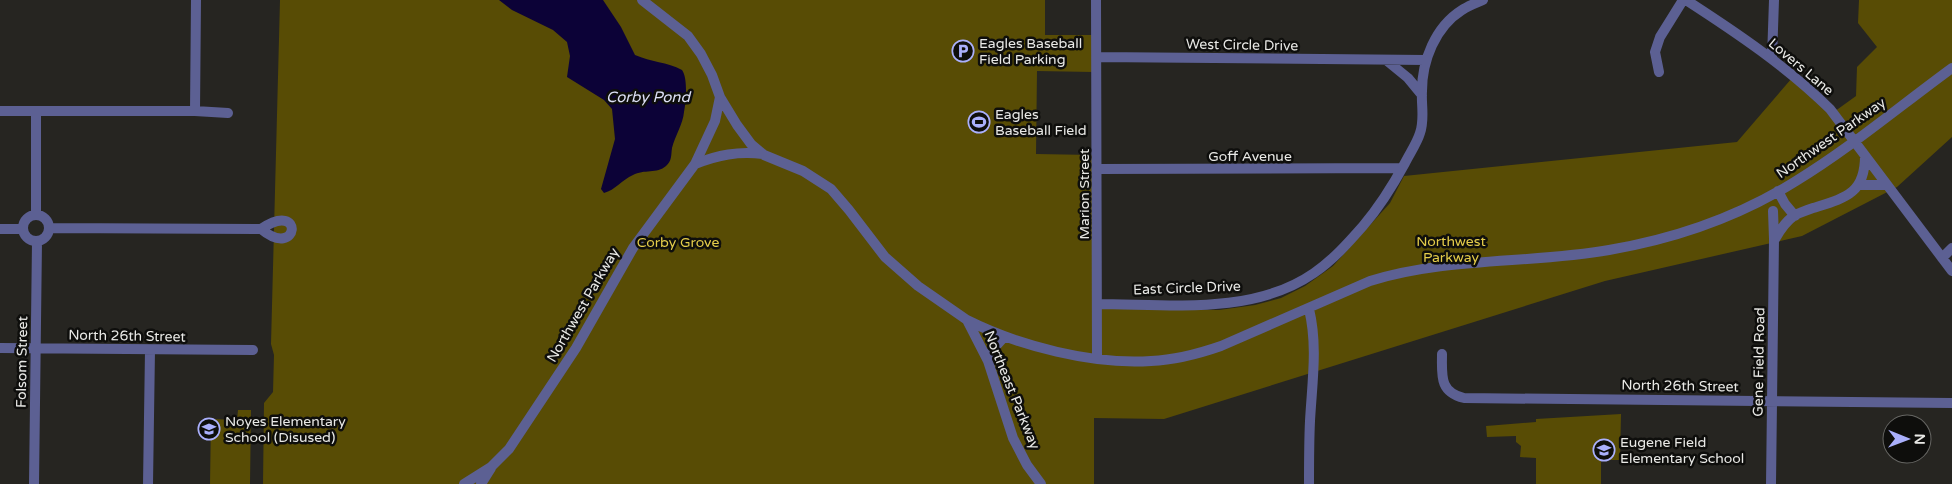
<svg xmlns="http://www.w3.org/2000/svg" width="1952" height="484" font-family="'Varela Round',sans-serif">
<rect width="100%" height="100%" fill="#262521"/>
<path fill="#584c05" d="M280,0H1045V35H1093V72L1037,71L1036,154L1093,155V307L1219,310L1255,305L1281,298L1305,286L1333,266L1390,203L1404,176L1737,142L1792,78L1831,114L1856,96L1857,67L1877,47L1858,23L1859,0H1853H1952V137L1897,187L1802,236L1605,281L1164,419L1094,418V484H263L264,403L273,392L274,355L271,344Z
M238,410H251L250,484H210L211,419L237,420Z
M1621,414L1620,460H1601V484H1536V458L1520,457L1521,446L1516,442V436L1487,437L1486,426L1536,422V419Z"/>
<path fill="#0c0237" d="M499,0H603L621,27L635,55C651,62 667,62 682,70C688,78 686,102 684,112C683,124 675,136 672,148C671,155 672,161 666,166C657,174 644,169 633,175C622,180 615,190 604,193L601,189L615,139L612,109L604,100L567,77L570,56L567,42L553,30L512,10Z"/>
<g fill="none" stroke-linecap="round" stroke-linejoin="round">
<path stroke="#5c6093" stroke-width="10" d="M642,0L688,36L701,54L712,75L720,97L737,125L751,144L764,155L803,171L831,189L849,210L885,257L918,286L967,320L988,361L1013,438L1027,465L1041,484
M1096,0L1097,359
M1686,0C1737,33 1786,66 1830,109L1952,271
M1097,57L1426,60
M1772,58L1774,0
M1386,60L1408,78L1422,95
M1659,72L1655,52L1660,37L1683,0
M0,111H195L228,113
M36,111V215
M195,111L196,0
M695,164C718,155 738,151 763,154
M1098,169L1402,168
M1859,185H1887
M1778,191L1785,204L1795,216
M23 228a13 13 0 1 1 26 0a13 13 0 1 1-26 0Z
M49,228L261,229C305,199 299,261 261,229
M0,229H23
M1775,239C1780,230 1786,221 1795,215C1801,212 1807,210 1813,208C1845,198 1865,194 1865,156
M1942,258L1952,248
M1097,304C1168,304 1252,316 1314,273C1333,260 1348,243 1363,226C1381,205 1392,187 1405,163C1410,153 1417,143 1420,133C1425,119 1421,105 1422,91C1422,61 1435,27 1462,10C1468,6 1476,3 1483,0
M967,320C1019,346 1093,365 1151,361C1175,360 1198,354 1221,346L1370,281C1447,257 1529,264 1609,250C1674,239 1740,216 1796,181C1850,148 1900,106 1952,68
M0,348L253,350
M1442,354C1442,375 1439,392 1464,398L1952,403
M988,361L993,349L1004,337
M34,484L37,241
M148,484L150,350
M464,484L491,467L509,449L576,348L633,248L695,164L715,121L720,97
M481,484L491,468
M1309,484C1309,463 1309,442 1310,421C1312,383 1318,346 1309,309
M1771,484L1774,239L1773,211"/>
</g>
<defs>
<g id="parking-ring" transform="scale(1.125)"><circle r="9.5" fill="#0e0e0c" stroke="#aab0fc" stroke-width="1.5"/><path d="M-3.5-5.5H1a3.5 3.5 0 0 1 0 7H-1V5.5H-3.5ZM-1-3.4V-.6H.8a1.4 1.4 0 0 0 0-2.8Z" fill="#aab0fc"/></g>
<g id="stadium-ring" transform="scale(1.125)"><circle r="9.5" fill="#0e0e0c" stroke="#aab0fc" stroke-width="1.5"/><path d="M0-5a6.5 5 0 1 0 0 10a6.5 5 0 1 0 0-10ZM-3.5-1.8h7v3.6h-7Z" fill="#aab0fc"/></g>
<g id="school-ring" transform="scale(1.125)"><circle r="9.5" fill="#0e0e0c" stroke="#aab0fc" stroke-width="1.5"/><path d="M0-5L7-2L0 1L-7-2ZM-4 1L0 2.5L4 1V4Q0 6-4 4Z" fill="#aab0fc"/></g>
</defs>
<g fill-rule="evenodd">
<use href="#parking-ring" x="963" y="51"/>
<use href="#stadium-ring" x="979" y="122"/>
<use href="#school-ring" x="209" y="429"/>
<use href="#school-ring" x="1604" y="450"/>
</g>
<g text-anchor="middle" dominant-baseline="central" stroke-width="5" stroke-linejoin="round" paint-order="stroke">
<g font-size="14" fill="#e9e9e6" stroke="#0e0e0c" text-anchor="start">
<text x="979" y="43">Eagles Baseball<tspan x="979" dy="16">Field Parking</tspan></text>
<text x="995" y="114">Eagles<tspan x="995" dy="16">Baseball Field</tspan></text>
<text x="225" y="421">Noyes Elementary<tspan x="225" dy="16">School (Disused)</tspan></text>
<text x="1620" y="442">Eugene Field<tspan x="1620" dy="16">Elementary School</tspan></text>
</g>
<g font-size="14" fill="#e9e9e6" stroke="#0e0e0c">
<text transform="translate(1242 45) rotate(1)">West Circle Drive</text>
<text transform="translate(1801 67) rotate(40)">Lovers Lane</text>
<text transform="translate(1831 138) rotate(-35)">Northwest Parkway</text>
<text x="1250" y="156">Goff Avenue</text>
<text transform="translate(1084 194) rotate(-90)">Marion Street</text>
<text transform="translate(1187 288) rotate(-2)">East Circle Drive</text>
<text transform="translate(583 305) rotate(-60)">Northwest Parkway</text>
<text transform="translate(127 336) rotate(1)">North 26th Street</text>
<text transform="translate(22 362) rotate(-89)">Folsom Street</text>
<text transform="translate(1759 362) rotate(-89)">Gene Field Road</text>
<text transform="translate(1680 386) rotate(1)">North 26th Street</text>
<text transform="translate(1012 390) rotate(68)">Northeast Parkway</text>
</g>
<g font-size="14" fill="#e5cd4a" stroke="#0e0e0c">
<text x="1451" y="241">Northwest<tspan x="1451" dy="16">Parkway</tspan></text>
<text x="678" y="242">Corby Grove</text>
</g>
<g font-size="15" font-style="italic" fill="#dee1f7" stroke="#0e0e0c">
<text x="648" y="97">Corby Pond</text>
</g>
</g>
<g transform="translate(1907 439) rotate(91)"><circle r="24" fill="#0e0e0c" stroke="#666663"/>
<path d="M0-4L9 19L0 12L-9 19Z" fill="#aab0fc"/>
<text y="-8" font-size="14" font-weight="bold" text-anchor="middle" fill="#e9e9e6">N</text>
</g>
</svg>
